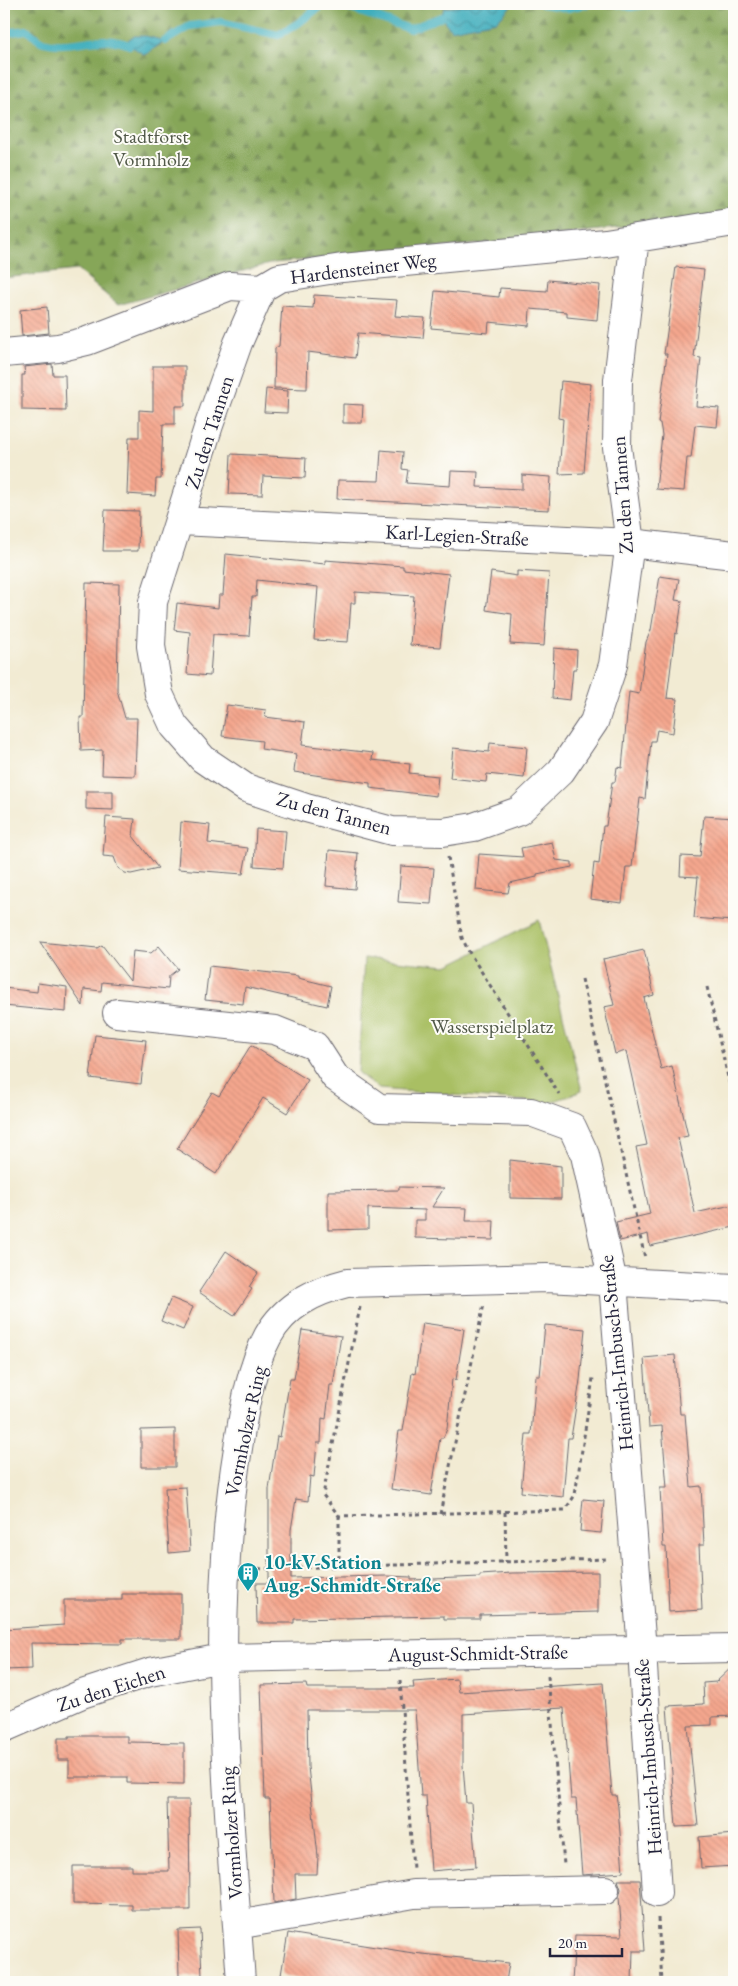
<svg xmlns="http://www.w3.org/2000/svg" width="738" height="1986" font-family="'EB Garamond',serif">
<defs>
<pattern id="forest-firs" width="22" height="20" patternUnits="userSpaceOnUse" patternTransform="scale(1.25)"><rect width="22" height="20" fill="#86a659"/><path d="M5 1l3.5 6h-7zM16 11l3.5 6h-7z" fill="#6d874b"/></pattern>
<pattern id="water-waves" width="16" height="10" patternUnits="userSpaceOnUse" patternTransform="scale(1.25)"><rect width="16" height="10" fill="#40aebd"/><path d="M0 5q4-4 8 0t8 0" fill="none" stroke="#358d9b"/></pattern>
<pattern id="building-back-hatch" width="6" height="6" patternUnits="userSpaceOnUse" patternTransform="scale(1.25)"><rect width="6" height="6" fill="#f5a78e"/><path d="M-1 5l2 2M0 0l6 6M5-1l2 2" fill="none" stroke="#d28f7b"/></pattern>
</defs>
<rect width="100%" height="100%" fill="#fdfcf7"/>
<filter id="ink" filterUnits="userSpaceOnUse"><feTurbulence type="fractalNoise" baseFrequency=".02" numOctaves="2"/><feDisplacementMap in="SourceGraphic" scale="10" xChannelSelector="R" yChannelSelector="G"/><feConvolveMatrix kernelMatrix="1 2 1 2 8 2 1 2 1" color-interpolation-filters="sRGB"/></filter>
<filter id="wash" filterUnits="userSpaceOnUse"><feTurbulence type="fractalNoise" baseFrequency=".0096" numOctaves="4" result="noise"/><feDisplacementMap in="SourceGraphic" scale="20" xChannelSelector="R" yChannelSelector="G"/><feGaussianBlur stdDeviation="1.12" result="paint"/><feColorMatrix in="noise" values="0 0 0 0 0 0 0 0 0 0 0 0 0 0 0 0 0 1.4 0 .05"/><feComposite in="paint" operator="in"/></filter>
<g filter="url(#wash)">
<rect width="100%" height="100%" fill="#f2ebd3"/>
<path fill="#a9bf63" stroke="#66704f" d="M539,920L582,1091L549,1103L379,1089L358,1073L364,958L447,966Z"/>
<path fill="url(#forest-firs)" stroke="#54644a" d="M4,4H734V214L490,243L273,263L118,305L77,270L4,278Z"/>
<path fill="url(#water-waves)" stroke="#31687c" d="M476,4H513L497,21L451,30L441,17L444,8Z
M134,36H146L165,41L145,55L129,45L126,48L129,39Z"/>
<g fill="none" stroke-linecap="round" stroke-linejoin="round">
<path stroke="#40aebd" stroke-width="8" d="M543,4L568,8L587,4
M618,4L631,7L650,4
M4,33L27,30C32,34 38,40 43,42C72,50 100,32 129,45
M165,41L190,26L221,22L278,35L297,24L322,5H335L354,10L410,29L441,17"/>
</g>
<g id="blocks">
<path fill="url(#building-back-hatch)" d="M676,267L704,270L694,357L701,358L696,406L719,408L717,427L695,425L691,458H687L684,491L656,489L662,435L660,423H658L667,354H664Z
M548,280L600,285L597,320L567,317V312L530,309L529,326L489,322L488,333L431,328L435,291L499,297L500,288L547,291Z
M314,295L397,300L395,316L425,318L423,338L358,333L355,358L308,352L307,389L274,388L275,348L279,346L282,306L313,308Z
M47,307L49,333L22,336L20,310Z
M52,364L53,375H65L66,411L22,410V375H25L24,367Z
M153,366H185V406H175V424H163L161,479H156L155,496L127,494L129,437H139V410L153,411Z
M561,381L591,384L584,473L559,474L563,419L558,418Z
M266,389L288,391L287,413L264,412Z
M343,404L363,405L362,423H343Z
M381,450L403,452L402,469L408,470L406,483L450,486L451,471L478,472L477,487L522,489V475L551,477L549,510L337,499L338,480L379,481Z
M231,454L306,458L305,478L263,476L262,495L229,494Z
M105,510L139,511L138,551H103Z
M226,554L325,564V560L403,566V569L449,574L440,647L410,645L414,596L355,592V603H351L348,642L314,640L318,587L257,580L256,597H252L249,636L213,634L210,676L187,674L190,632L174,630L177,603L218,608L219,595H223Z
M517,571L549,573L544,646L510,644L512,614L486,610L491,572L517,576Z
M660,576L679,579L675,600L682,601L677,634L675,633L667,698L677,699L673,733L657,730L655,741H651L645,799L640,798L632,867H626L622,903L590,899L594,863L599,864L603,826H606L612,782H615L617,767L622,768L629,692L639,694L646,642L651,630Z
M86,583L119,584L117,690L125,718H137L135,776L102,775L103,750L81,751L80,717H83Z
M554,648L577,650L576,669H573L570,700L552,698Z
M227,705L266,710L265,717L305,722L302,745L373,753L372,760L410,764L409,773L438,776L436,796L370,788V783L294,772L296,754L261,749L262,741L222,736Z
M490,743L527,747L524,778L487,774L486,782L450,778L453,748L489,752Z
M86,791H113V810L86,809Z
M704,816L734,818L732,921L694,918L698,877L680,876L681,856L700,857Z
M106,817L135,819L133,836L158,868L131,874L125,873L118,868L114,857L103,856Z
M181,822L210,825L208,843L248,848L243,874L178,869Z
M256,829L286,831L283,868L254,866Z
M552,842L556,860L572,862V867L537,874V877L510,883L508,893L476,890L479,854L523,857L521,848Z
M329,850L358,853L355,889L326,886Z
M401,866L434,868L431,904L398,902Z
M40,942L97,948L102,945L130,981L133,951L151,953L159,946L178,969L169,976L168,989L102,982L101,991L84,989L83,1006Z
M644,950L654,995L644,998L661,1069L672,1066L688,1136L678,1138L695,1213L732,1205L734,1217V1227L650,1246L648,1234L620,1241L616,1222L650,1214L636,1147L647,1145L626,1051L615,1054L604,1007L614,1005L603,959Z
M209,966L298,976V978L331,986L327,1006L245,987L243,1004L205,1000Z
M38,983L67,987L66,1012L4,1006V988L37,992Z
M95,1035L146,1040L141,1084L90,1078Z
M251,1045L308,1080L287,1113L263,1098L216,1174L177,1149L212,1092L219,1096Z
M510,1160L561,1166V1199L510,1198Z
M399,1187L444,1188L432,1207L467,1208L466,1221H494L493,1240L415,1238V1220H425V1210L368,1208V1229L328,1230V1191L399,1190Z
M226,1251L258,1273L249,1287L252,1289L234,1316L199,1292Z
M171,1298L193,1307L183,1330L161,1321Z
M423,1323L464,1329L456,1380L452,1379L447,1429L443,1438H440L431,1495L391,1489L399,1431H403L412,1373L415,1374Z
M545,1325L585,1329L580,1380L571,1438H568L563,1497L521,1492L526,1434H531L536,1376H540Z
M302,1330L341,1336L333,1385H330L326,1419L322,1418L321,1443H317L314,1477L310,1476L308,1501L296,1499L291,1530V1578L386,1576L411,1577V1580L480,1577V1575L512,1573L598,1572V1612L480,1615V1619H444V1616L294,1619V1623H257L256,1583H269V1489L277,1436L280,1437L290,1379H294Z
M675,1355L680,1414H685L691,1487L701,1486L704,1545H699L702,1610L669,1612L666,1547H663L660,1488H667L662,1426L649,1427L644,1358Z
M175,1429V1467H141V1430Z
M186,1487L190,1551L169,1553L165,1488Z
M583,1499L604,1501L601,1533L580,1531Z
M122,1594H181V1639H122V1644L31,1643L32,1669L4,1670V1629L64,1625V1600H122Z
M734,1665V1716L712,1717V1725L688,1726L698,1826L676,1827L667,1706L704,1704L703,1683L716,1682Z
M457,1679L459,1692L603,1683L612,1795H616L618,1807L623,1872L582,1875L576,1799H571L564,1708L463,1714V1765L466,1803H471L476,1867L431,1871L426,1796H421L415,1710H307L308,1767L318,1856L317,1874H295L296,1899L274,1903L270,1799H265L261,1685L306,1684L307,1688H414L413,1682Z
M69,1736H127V1742L184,1743V1784L127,1783V1777H69V1760H58V1738H69Z
M167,1800H189L190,1910H132V1905L73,1904V1866H132V1871H169Z
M734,1834V1866L701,1868L699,1837Z
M618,1880H640L645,1951H633L632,1982H572L575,1935L622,1936L619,1897L621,1889Z
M200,1929L202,1976L179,1977L178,1930Z
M288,1933L413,1953L509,1963L506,1982H327L281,1975Z"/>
</g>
</g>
<g filter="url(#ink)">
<use href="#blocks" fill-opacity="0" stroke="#6b6870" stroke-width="1"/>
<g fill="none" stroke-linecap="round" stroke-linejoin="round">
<g stroke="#6b6870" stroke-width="30">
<path id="minor" d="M262,288L238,343L209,425L153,602L151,646L159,694L174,726L203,759L246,788L306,808L392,831L443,832L474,827L519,811L561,771L594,722L613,665L630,543L617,447L618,380L635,238
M4,353L58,348L87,341L230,286L262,288L279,278L342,268L606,243L734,222
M180,521L630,543L734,555
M117,1013L275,1030L315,1046L335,1077L379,1108L531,1112L572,1127L585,1155L613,1282L642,1650L657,1893
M4,1728L82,1694L150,1672L222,1658L734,1648
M237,1925L414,1894L605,1890
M241,1982C229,1805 209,1625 238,1448C244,1411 250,1369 268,1336C285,1305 315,1291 347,1283L547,1278L734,1288"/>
</g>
<path stroke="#6b6870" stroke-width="3" stroke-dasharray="4 4" stroke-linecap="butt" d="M448,857L462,938L469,952L559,1094
M582,979L645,1258
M707,987L734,1103
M360,1307L323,1495L339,1516L565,1510L575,1495L593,1378
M505,1512L506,1562
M440,1514L484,1304
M339,1567V1516
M250,1569L609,1559
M548,1676L564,1865
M400,1680L413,1869
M658,1918L662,1982"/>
<use href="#minor" stroke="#fff" stroke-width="28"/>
</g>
</g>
<defs>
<g id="building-pin" transform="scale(1.125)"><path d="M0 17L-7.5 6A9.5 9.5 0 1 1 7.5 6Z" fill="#0f9aa8" stroke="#fdfcf7"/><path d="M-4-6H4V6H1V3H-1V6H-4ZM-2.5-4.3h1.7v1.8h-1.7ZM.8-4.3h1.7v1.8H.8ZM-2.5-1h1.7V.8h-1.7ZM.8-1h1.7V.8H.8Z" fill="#fff"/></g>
</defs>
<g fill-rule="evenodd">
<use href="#building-pin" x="248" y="1573"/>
</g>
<g text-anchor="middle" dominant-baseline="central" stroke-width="4" stroke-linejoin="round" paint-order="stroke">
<g font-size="20" fill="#515949" stroke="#fdfcf7">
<text x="151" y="136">Stadtforst<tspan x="151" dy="23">Vormholz</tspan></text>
<text x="492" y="1026">Wasserspielplatz</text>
</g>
<g font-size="20" fill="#22223b" stroke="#fdfcf7">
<text transform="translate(363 268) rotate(-7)">Hardensteiner Weg</text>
<text transform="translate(209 432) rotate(-72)">Zu den Tannen</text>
<text transform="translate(622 495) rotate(-94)">Zu den Tannen</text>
<text transform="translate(457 535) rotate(3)">Karl-Legien-Straße</text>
<text transform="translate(334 813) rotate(15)">Zu den Tannen</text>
<text transform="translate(616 1353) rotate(-96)">Heinrich-Imbusch-Straße</text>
<text transform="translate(245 1431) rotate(-78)">Vormholzer Ring</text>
<text transform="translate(478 1653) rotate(-1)">August-Schmidt-Straße</text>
<text transform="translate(111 1688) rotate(-18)">Zu den Eichen</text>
<text transform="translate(648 1757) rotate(-94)">Heinrich-Imbusch-Straße</text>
<text transform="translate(231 1833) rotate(-94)">Vormholzer Ring</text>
</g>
<g font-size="20" font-weight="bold" fill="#0d838f" stroke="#fdfcf7" text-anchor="start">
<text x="264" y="1562">10-kV-Station<tspan x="264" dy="23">Aug.-Schmidt-Straße</tspan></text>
</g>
</g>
<rect width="738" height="1986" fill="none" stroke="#fdfcf7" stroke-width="20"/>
<path d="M550 1948v8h72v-8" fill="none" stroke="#22223b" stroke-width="2.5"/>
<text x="558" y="1948" font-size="15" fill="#22223b" stroke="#fdfcf7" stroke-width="4" paint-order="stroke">20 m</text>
</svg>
